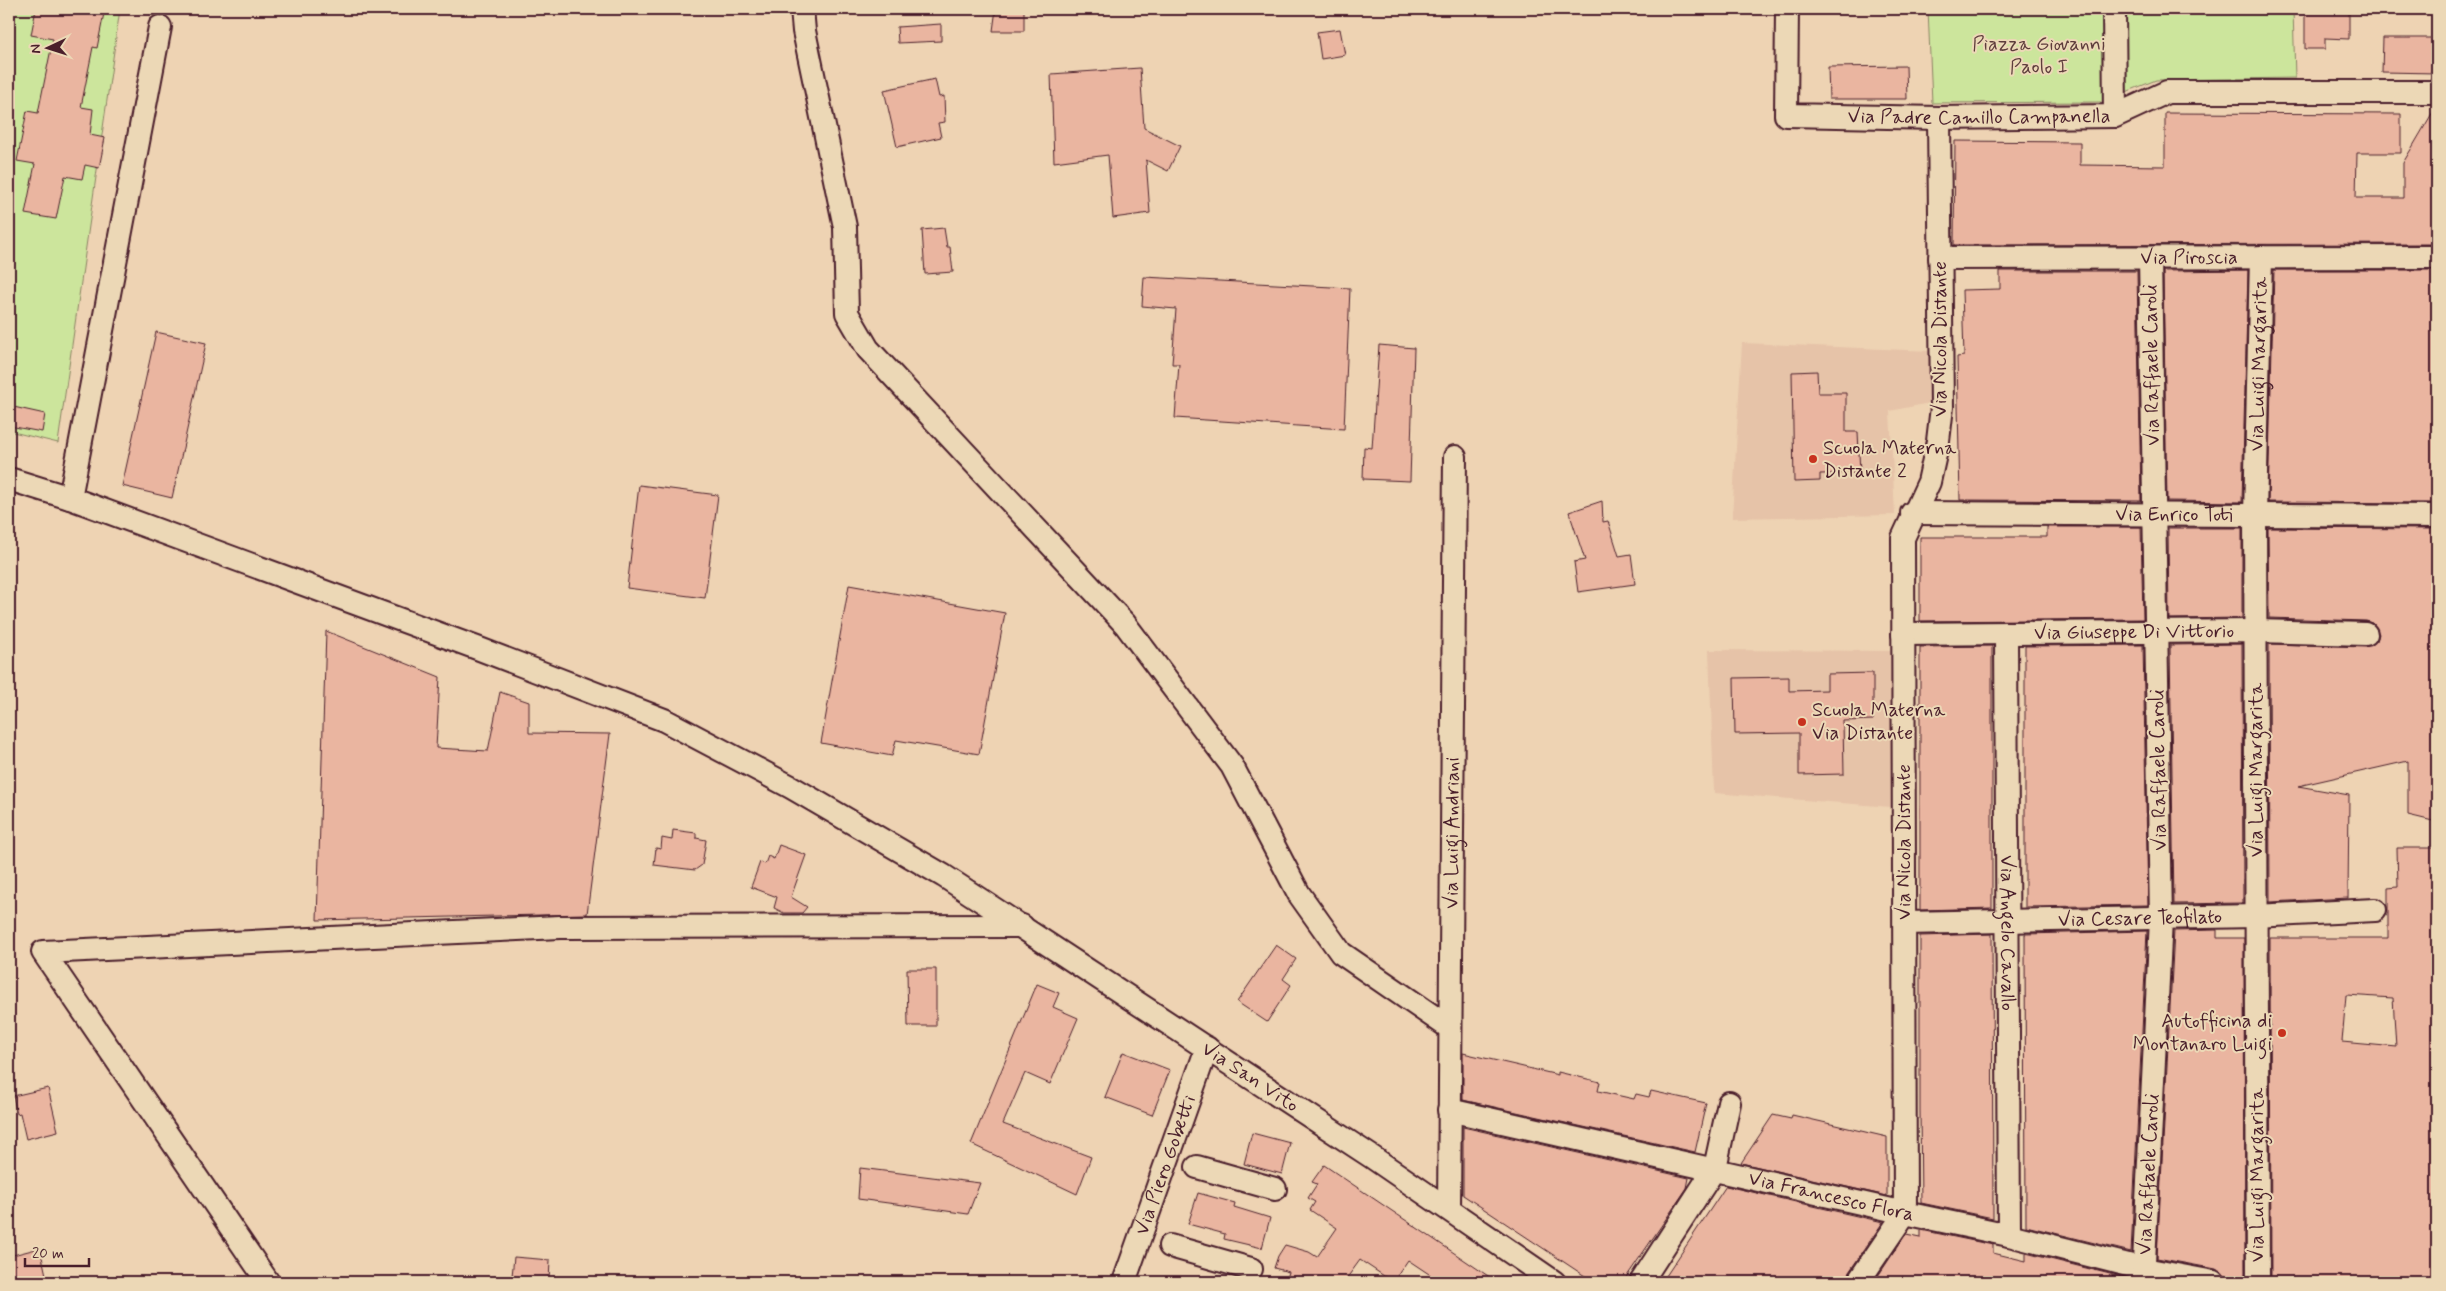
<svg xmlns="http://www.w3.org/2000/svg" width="2446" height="1291" font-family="Mynerve,sans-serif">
<rect width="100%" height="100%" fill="#eed3b3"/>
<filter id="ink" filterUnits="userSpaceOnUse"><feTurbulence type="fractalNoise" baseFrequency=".02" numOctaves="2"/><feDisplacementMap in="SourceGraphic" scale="10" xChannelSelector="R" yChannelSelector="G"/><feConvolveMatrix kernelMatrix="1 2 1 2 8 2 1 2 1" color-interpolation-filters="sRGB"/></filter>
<g filter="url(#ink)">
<path fill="#e6c3a8" d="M1742,343L1930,351L1939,401L1890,411L1895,515L1732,518Z
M1709,650L1892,651L1891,807L1714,793Z"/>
<path fill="#cce59c" stroke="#8b8264" d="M9,9H120L58,443L9,431Z
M1928,9H2293L2295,78L2156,80L2101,102L1932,103Z"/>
<path fill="#eab5a0" stroke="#4a1f2b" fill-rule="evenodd" d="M36,9H80L104,13L97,48L93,47L81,107L93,109L90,135L105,138L99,168L85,165L82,179L65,176L56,219L25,214L35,164L17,161L27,111L38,113L53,39L31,35Z
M996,9H1024V31H993Z
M2305,9H2349V39L2325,38V49H2305Z
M941,24V41L898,43L897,27Z
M1340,29L1345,55L1321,59L1317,32Z
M2383,38H2437V73L2382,72Z
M1906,66L1907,99H1829L1828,67Z
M1140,68L1144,128L1180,146L1168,171L1146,160L1150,213L1113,218L1108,155L1054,162L1051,74Z
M935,79L939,97L944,96L945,122L938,123L941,137L897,147L884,90Z
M2437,105V244L1954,245L1955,141L2080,142V165L2165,166V113L2401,114V153H2357L2356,198H2403V163Z
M944,228L947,247H950L953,272L925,274L922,230Z
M2248,270L2242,502L2167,501L2163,271Z
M2274,270H2437V503L2268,502Z
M2000,271H2137L2141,501L1960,500L1957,357L1964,356L1962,290L2000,289Z
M1144,277L1350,288L1344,429L1175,418L1179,364H1172L1176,309L1142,306Z
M156,332L206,343L172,498L122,486Z
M1379,345L1414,348L1410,481L1363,479L1364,447L1372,448Z
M1817,371L1818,393H1846V432H1858L1860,473L1820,474V481L1794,482L1792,372Z
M9,406L45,414L42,432L9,426Z
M639,485L718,495L705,598L627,588Z
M1602,501L1603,522L1608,521L1619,556L1631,554L1635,584L1578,592L1574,562L1585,560L1569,512Z
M2047,527H2141L2143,619L1920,621V537H2047Z
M2168,528H2242V618L2169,619Z
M2268,528L2437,529V822L2408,815V761L2298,786L2349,795L2348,898L2270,902L2269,644L2366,647L2377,641L2379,634L2373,623L2366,621L2269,618Z
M849,585L1005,613L979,754L896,740L892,756L821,743Z
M326,631L440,677L436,748L488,751L500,692L529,702V733L610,734L587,914L317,920Z
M2242,644L2243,903L2174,904L2170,645Z
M2143,645L2148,905L2025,907V646Z
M1992,646V908L1920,910V647Z
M1873,673V720L1843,721L1844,774L1799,775V733L1735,734L1734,678L1789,677V691L1827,690V674Z
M673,830L696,833V838L706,840L702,865L695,870L654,865L656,848L661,849L662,838L672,840Z
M779,845L806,855L791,897L807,907L802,913H784L774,908L777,897L751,887L760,862L765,864L768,856L774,859Z
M2397,848H2437V1282H2271L2270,938H2388V888L2398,887ZM2346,995L2393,998L2396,1047L2342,1042Z
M2217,930V938H2244L2245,1280L2225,1276L2216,1269L2157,1258L2174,931Z
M2147,931L2131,1252L2026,1226L2025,934Z
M1992,934L1993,1218L1921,1203L1920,1111V936Z
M1276,945L1296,959L1283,979L1291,985L1267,1022L1237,1002Z
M907,969H936V1026H908Z
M1037,984L1059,993L1053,1007L1078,1018L1050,1084L1025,1073L1003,1124L1091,1157L1077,1194L971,1144Z
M1123,1052L1170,1070L1152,1115L1105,1097Z
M1463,1053L1558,1075V1072L1600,1082L1598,1091L1634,1099L1636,1094L1649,1097L1651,1091L1706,1103L1695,1152L1463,1100Z
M48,1088L58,1131L26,1139L20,1113L17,1114L13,1096Z
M1773,1115L1791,1119L1792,1115L1887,1137V1196L1741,1163Z
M1463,1127L1689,1178L1687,1188L1623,1282H1594L1463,1195Z
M1252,1133L1290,1143L1282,1174L1244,1164Z
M1324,1165L1497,1282H1441L1408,1260L1393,1282L1360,1260L1344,1282H1286L1289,1272L1274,1268L1278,1256L1285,1245L1309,1252L1317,1257L1337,1228L1310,1210L1315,1202L1308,1198L1317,1184L1312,1182Z
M860,1168L980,1183L968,1214L911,1206L858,1199Z
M1726,1186L1883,1222L1847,1275L1845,1282H1662Z
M1198,1193L1235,1203L1234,1207L1270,1218L1262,1248L1224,1239L1225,1234L1188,1224Z
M1921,1230L1993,1245V1253L2026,1261V1253L2130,1279V1282H1874L1906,1234L1921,1237Z
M40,1248L46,1275L11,1282L9,1256Z
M514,1257L550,1260L549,1282H533V1278L512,1276Z"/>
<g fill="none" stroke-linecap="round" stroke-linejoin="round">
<g stroke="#4a1f2b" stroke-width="26">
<g id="minor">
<path d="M802,9L804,31L845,227L847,313L868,349L1125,624L1232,766L1299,894L1341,953L1450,1028"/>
<path id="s1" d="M1787,9L1786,115L1939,118L2115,116L2167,92H2437"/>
<path d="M2114,9L2115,116"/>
<path id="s2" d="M1940,258L2437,257"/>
<path id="s3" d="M9,479L70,498L477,648L664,720L791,787L944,876L1372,1157L1554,1282"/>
<path d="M70,498L160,27"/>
<path id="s4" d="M1912,513L2437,516"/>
<path id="s5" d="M2006,633L2009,1235"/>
<path id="s6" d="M1903,634L2256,631L2366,634"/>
<path id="s7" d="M1905,923L2255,916L2375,910"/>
<path id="s8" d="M1449,1110L1905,1213L2009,1235L2144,1269L2214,1282"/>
<path d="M1197,1167L1275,1189"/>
<path id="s9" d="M1449,1209L1455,457"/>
<path d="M1170,1246L1251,1269"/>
<path d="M268,1282L43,952L560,927L1022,926"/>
<path id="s10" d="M1124,1282L1207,1048"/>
<path d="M1641,1282L1715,1168L1729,1103"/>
<path d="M1858,1282L1905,1213L1903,538L1929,482L1938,441L1942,407L1939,118"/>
<path id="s11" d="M2143,1282L2161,919L2150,258"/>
<path id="s12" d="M2258,1282L2255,515L2261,257"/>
</g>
</g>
<use href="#minor" stroke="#ecd8b6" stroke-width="22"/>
</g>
</g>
<g fill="#c8321e" stroke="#ecd8b6" stroke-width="2">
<circle cx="1813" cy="459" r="5"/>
<circle cx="1802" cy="722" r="5"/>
<circle cx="2282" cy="1033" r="5"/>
</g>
<g text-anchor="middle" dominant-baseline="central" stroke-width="4" stroke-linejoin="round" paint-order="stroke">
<g font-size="20" fill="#5e3d3c" stroke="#ecd8b6">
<text x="2039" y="44">Piazza Giovanni<tspan x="2039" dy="23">Paolo I</tspan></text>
</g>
<g font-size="20" fill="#4a1f2b" stroke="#ecd8b6">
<text stroke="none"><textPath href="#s1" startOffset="299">Via Padre Camillo Campanella</textPath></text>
<text stroke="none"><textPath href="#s2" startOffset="249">Via Piroscia</textPath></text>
<text transform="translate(1940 339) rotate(-90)">Via Nicola Distante</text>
<text transform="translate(2152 365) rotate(-91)">Via Raffaele Caroli</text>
<text stroke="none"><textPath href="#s12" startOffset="918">Via Luigi Margarita</textPath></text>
<text stroke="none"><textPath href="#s4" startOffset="262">Via Enrico Toti</textPath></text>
<text stroke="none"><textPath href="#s6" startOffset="231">Via Giuseppe Di Vittorio</textPath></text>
<text transform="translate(2159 770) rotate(-91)">Via Raffaele Caroli</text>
<text transform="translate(2256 770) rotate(-90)">Via Luigi Margarita</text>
<text stroke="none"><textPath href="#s9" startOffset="376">Via Luigi Andriani</textPath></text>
<text transform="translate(1904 842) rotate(-90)">Via Nicola Distante</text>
<text stroke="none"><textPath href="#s7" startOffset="235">Via Cesare Teofilato</textPath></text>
<text stroke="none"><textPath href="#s5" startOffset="300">Via Angelo Cavallo</textPath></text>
<text stroke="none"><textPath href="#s3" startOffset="1385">Via San Vito</textPath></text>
<text stroke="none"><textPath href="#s10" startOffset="124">Via Piero Gobetti</textPath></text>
<text stroke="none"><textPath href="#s11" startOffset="108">Via Raffaele Caroli</textPath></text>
<text transform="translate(2257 1175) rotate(-90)">Via Luigi Margarita</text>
<text stroke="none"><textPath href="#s8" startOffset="392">Via Francesco Flora</textPath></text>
</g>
<g font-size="20" fill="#4a1f2b" stroke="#ecd8b6" text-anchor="start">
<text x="1823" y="448">Scuola Materna<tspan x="1823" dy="23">Distante 2</tspan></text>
<text x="1812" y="710">Scuola Materna<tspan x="1812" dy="23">Via Distante</tspan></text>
<text x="2272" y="1021" text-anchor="end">Autofficina di<tspan x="2272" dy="23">Montanaro Luigi</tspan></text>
</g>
</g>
<rect width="2446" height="1291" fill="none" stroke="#ecd8b6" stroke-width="30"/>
<rect x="15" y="15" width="2416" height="1261" fill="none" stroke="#4a1f2b" stroke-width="2" filter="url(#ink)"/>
<g transform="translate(48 48) rotate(266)" stroke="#ecd8b6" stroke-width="4" paint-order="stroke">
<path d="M0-4L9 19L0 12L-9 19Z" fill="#4a1f2b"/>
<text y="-8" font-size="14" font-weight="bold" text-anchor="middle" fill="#4a1f2b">N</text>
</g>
<path d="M25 1258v8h64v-8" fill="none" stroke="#4a1f2b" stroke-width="2.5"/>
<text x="32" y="1258" font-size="15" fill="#4a1f2b" stroke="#ecd8b6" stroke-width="4" paint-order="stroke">20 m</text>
</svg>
